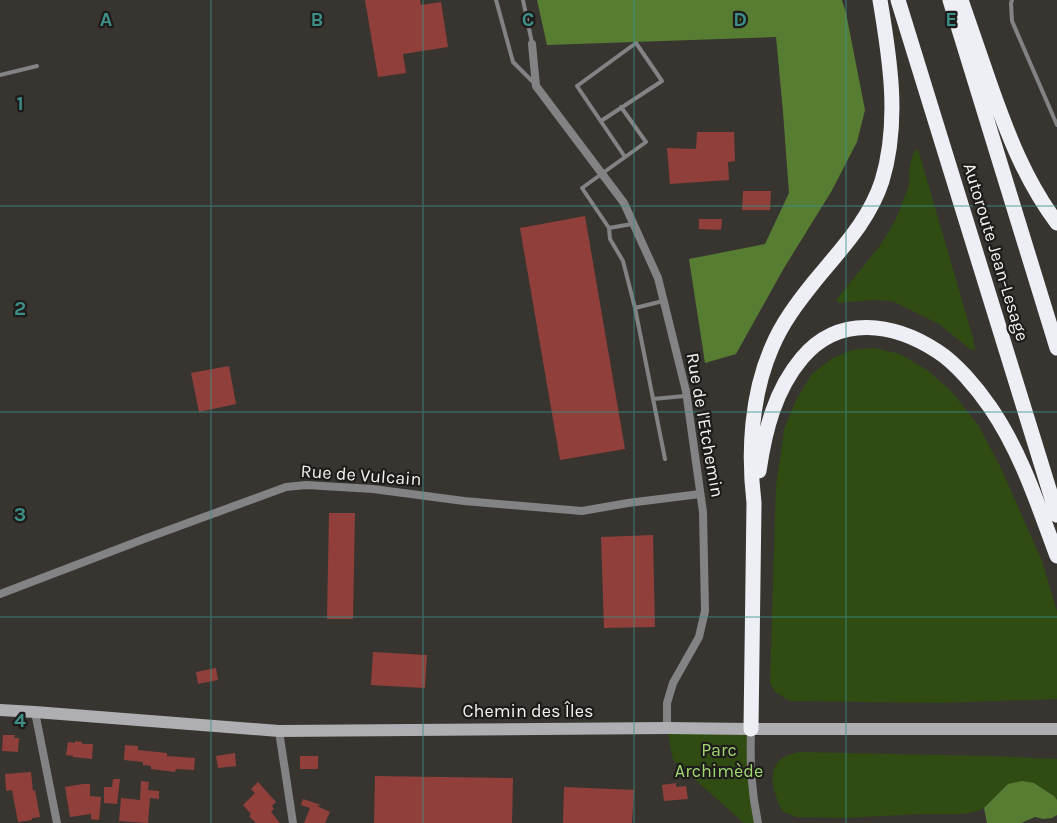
<svg xmlns="http://www.w3.org/2000/svg" width="1057" height="823" font-family="Karla,sans-serif">
<rect width="100%" height="100%" fill="#383530"/>
<path fill="#304c13" d="M918,149L973,338L975,350L970,349L939,324L892,301L872,300L839,303L836,300L879,247L895,221L909,186L910,164L914,152Z
M875,348L900,354L927,370L951,391L978,425L1000,466L1042,561L1057,611V699L940,703L790,701L775,692L770,683L776,486L784,430L797,398L812,374L831,359L851,350Z
M667,728L751,729L758,823H744L673,760Z
M800,752L988,756L1057,759V800L1054,796L1034,783L1008,784L984,808L978,811L964,814H922L843,818L796,817L782,811C774,794 764,767 786,756C790,754 796,753 800,752Z"/>
<path fill="#577d33" d="M537,0H842L846,13L865,110L857,142L831,192L784,268L736,354L705,363L689,259L765,244L789,193L783,112L776,37L547,45Z
M1022,781L1034,783L1054,796L1057,800V815L1052,818L1043,819L1035,817L1021,823H987L984,808L1008,784Z"/>
<path fill="#903f3b" d="M365,0H420L421,5L441,2L448,47L403,54L406,73L378,77Z
M697,132H734L735,161L728,162L729,180L670,184L667,148L696,149Z
M743,191H771L770,210H742Z
M585,216L625,449L560,460L520,228Z
M699,219H722L721,230L699,229Z
M229,366L236,404L199,412L191,373Z
M329,513H355L353,619H327Z
M653,535L655,627L604,628L601,537Z
M373,652L427,655L425,688L371,685Z
M216,668L218,680L198,684L196,672Z
M3,735H15L14,738H19L18,752L2,751Z
M75,741L82,742V744H93L92,759L73,757V756L66,755L68,742L75,743Z
M125,745L138,746V750L167,753V756L195,758L194,770L176,769L175,772L151,769V766L143,765V762L124,760Z
M235,753L236,766L218,768L216,756Z
M300,756H318V769H300Z
M31,772L33,791L35,790L40,817L32,818V820L18,822L12,790L6,791L5,774Z
M375,776L513,778L512,823H374Z
M113,779H120L117,804L104,803V787H112Z
M141,781L149,782L148,790L159,791V799L150,798L148,823L119,821L121,798L140,800Z
M258,782L276,802L272,806L274,809L271,812L280,823H256L249,816L251,814L243,805L255,793L251,789Z
M676,783V787L686,786L688,799L664,801L662,785Z
M83,784H90V796L101,797L99,820L91,819V814L70,817L65,787Z
M564,787L634,790L632,823H563Z
M303,799L321,805L317,806L330,812L325,823H304L310,808L301,805Z"/>
<g fill="none" stroke-linecap="round" stroke-linejoin="round">
<path stroke="#838385" stroke-width="4" d="M496,0L513,62L535,84
M523,0L532,43
M1012,0L1011,3L1012,21L1057,125
M0,75L37,66
M621,107L646,142L582,188L609,228L610,239L623,261L635,308L665,459
M601,121L662,81L636,43L577,86L625,157
M609,228L632,224
M635,308L663,301
M653,399L685,396"/>
<path stroke="#838385" stroke-width="8" d="M532,44L536,86L624,203L658,278L686,391L703,512L705,611L699,637L673,683L667,703V728
M0,594L144,539L286,487L306,485L373,489L464,501L582,511L628,503L700,494
M35,712L57,823
M751,729C750,763 751,790 758,823
M279,731L293,823"/>
<path stroke="#aeaeb3" stroke-width="12" d="M0,710L35,712L279,731L667,728L751,729H1057"/>
<path stroke="#eeeef5" stroke-width="15" d="M898,0L1057,515
M950,0L1057,348
M961,0C971,29 981,58 991,87C1008,135 1026,182 1057,223
M759,471C765,430 775,390 802,358C839,314 894,323 937,351C956,363 977,388 990,407C1021,452 1038,505 1057,556
M751,729L754,503C748,452 751,395 772,347C782,323 798,302 814,282C840,250 869,221 882,181C900,122 890,59 880,0"/>
</g>
<path fill="none" stroke="#3d8f88" stroke-width="1.5" stroke-opacity="0.55" d="M211,0V823M423,0V823M634,0V823M846,0V823M0,206H1057M0,412H1057M0,617H1057"/>
<g text-anchor="middle" dominant-baseline="central" stroke-width="4.5" stroke-linejoin="round" paint-order="stroke">
<g font-size="18" fill="#f4f2ef" stroke="#1e1c1a">
<text transform="translate(996 252) rotate(73)">Autoroute Jean-Lesage</text>
<text transform="translate(705 425) rotate(80)">Rue de l'Etchemin</text>
<text transform="translate(361 475) rotate(4)">Rue de Vulcain</text>
<text x="528" y="711">Chemin des Îles</text>
</g>
<g font-size="18" fill="#a0d571" stroke="#1e1c1a">
<text x="719" y="750">Parc<tspan x="719" dy="21">Archimède</tspan></text>
</g>
</g>
<g font-size="20" text-anchor="middle" font-weight="bold" fill="#3d8f88" stroke="#1e1c1a" stroke-width="4.5" stroke-linejoin="round" paint-order="stroke">
<text x="106" y="26">A</text>
<text x="317" y="26">B</text>
<text x="528" y="26">C</text>
<text x="740" y="26">D</text>
<text x="951" y="26">E</text>
<text x="20" y="110">1</text>
<text x="20" y="315">2</text>
<text x="20" y="521">3</text>
<text x="20" y="727">4</text>
</g>
</svg>
